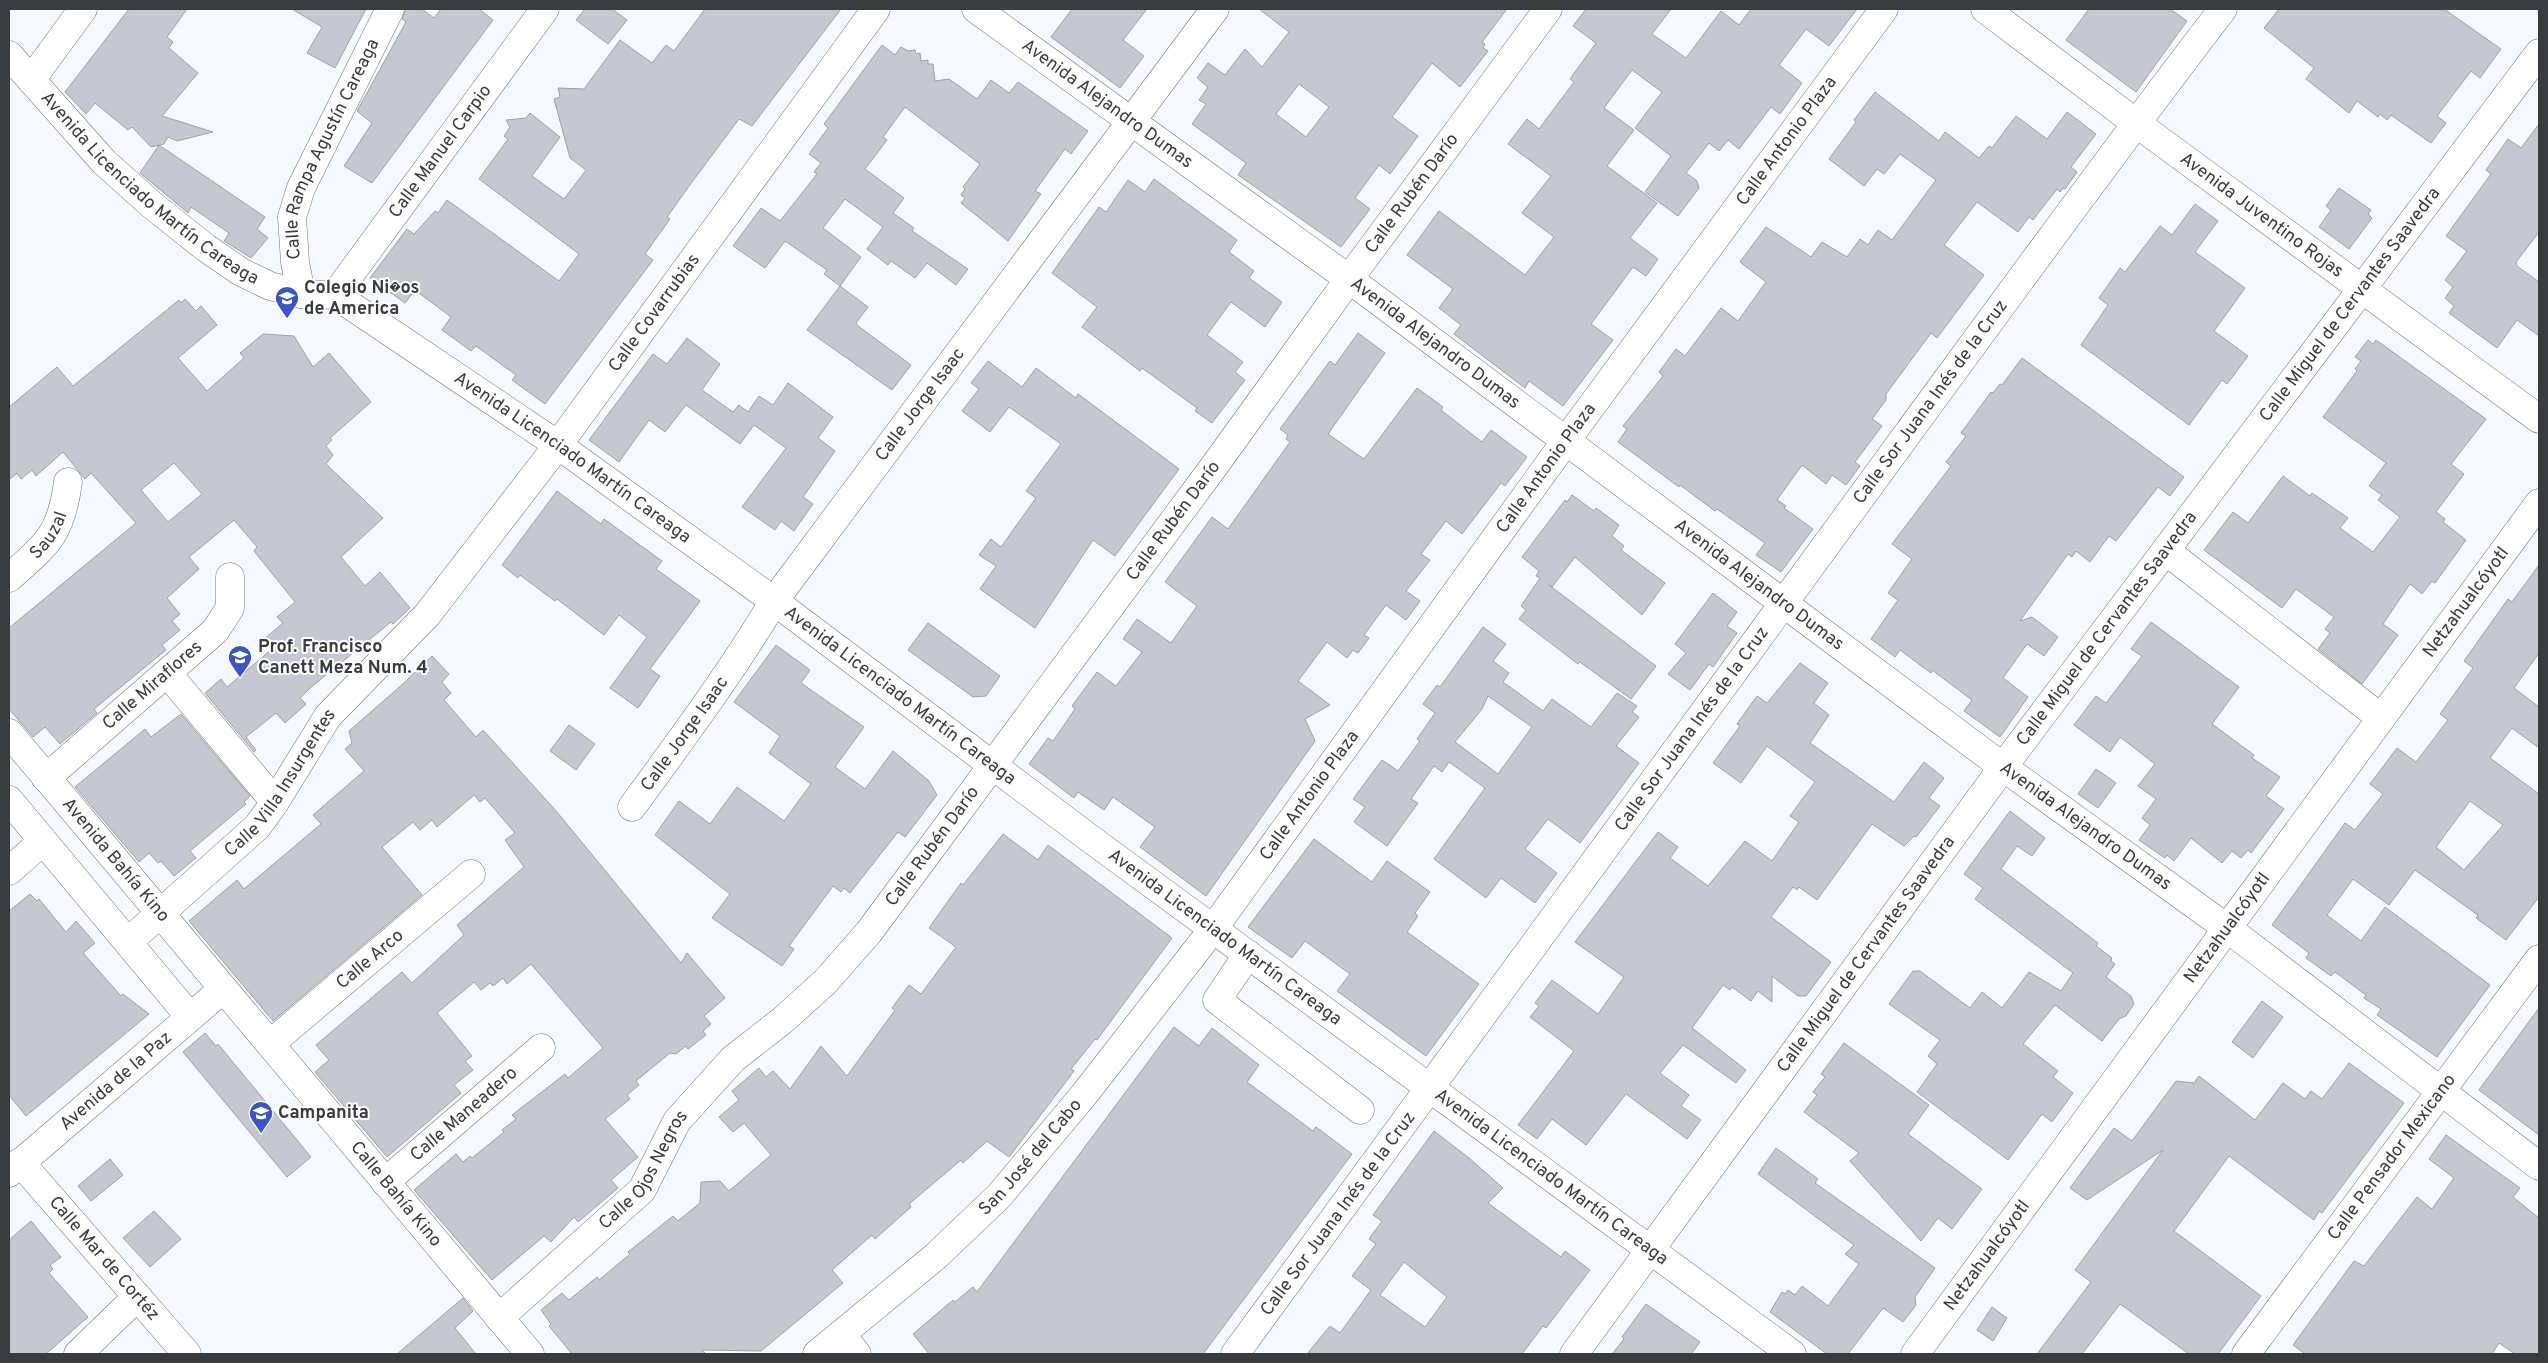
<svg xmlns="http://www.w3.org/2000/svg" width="2548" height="1363" font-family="Overpass,sans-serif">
<rect width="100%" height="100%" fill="#f5f8ff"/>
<path fill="#c5c8d1" stroke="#9da1a9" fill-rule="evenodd" d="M129,9H187L167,37L173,42L169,48L198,73L162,116L213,132L177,141L168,137L164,144L151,147L132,127L128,130L95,103L86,114L65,92Z
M292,9H366L335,68L307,53L322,27Z
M406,9H422L434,18L441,9H479L493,20L372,183L344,166L372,123L357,111L406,22L402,19Z
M585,9H612L627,20L608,44L576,20Z
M705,9H841L752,126L739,119L692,182L667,217L670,219L645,254L653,260L545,404L512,380L516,375L476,346L471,351L442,330L451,317L415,290L405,303L370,278L407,229L414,234L435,211L438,213L447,200L559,281L579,254L479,179L508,139L504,136L510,127L506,120L526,118L530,113L560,137L532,176L564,199L586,170L570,158L554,99L560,97L558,88L584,89L620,40L652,63L666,45L674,51Z
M1072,9H1147L1123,40L1144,56L1120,88L1051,37Z
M1259,9H1507L1482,42L1485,44L1483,48L1488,51L1460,87L1432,63L1392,117L1418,136L1390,174L1379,165L1355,198L1370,209L1341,247L1238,175L1246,163L1192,124L1206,104L1199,100L1208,87L1197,78L1208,63L1225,75L1245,49L1262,67L1289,32ZM1299,84L1329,107L1306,137L1276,114Z
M1586,9H1671L1652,34L1686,58L1721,11L1739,25L1751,9H1857L1829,46L1806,29L1779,65L1802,83L1780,114L1771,107L1739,149L1728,140L1719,151L1709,143L1686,173L1697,181L1699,188L1678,216L1645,192L1671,156L1635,128L1662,92L1632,70L1604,108L1634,130L1607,166L1657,203L1630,238L1658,259L1646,276L1633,267L1591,324L1613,340L1563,406L1529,381L1525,388L1454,334L1461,325L1439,308L1453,289L1407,255L1439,211L1525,275L1554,237L1522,213L1551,176L1508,144L1527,119L1539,129L1574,82L1570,79L1596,43L1573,26Z
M2089,9H2170L2187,21L2136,92L2066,40Z
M2279,9H2444L2501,49L2480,78L2471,71L2437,116L2446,123L2431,143L2391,115L2387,120L2380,114L2378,117L2357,101L2349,113L2306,79L2314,68L2264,28Z
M882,45L895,55L901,47L908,51L915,50L916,54L920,53L921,61L928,60V64H933L935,81L949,79L977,99L991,80L1009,93L1018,82L1088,131L1071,154L1065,149L1035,191L1041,194L1008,241L961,203L965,198L961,195L965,189L963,187L980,164L905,107L883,137L887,140L865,169L904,198L893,213L914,228L912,231L968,269L956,285L927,263L915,278L891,261L888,265L867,249L883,227L845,199L823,228L861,257L840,286L824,274L827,270L785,241L765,268L733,246L761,208L780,221L817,174L814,172L821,163L809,154L828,128L824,124Z
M1875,92L1939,141L1945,132L1979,158L1989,146L1992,148L2016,116L2047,139L2067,112L2096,134L2071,167L2077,172L2065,189L2063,188L2060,192L2057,189L2033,220L2029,217L2018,232L1977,202L1944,245L1984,275L1937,338L1931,333L1886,394V400L1872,419L1882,426L1855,462L1860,466L1846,485L1832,475L1826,484L1802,465L1777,500L1786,506L1784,508L1813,529L1781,572L1756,555L1765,543L1717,509L1715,511L1680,485L1679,487L1618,442L1627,429L1623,426L1663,376L1659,372L1676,349L1685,356L1721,308L1738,321L1766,282L1740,262L1766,227L1811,257L1822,242L1847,257L1860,239L1868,245L1878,230L1892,240L1936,180L1900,154L1884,174L1877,169L1864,186L1829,159L1856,122L1854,120Z
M2539,124V232L2516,262L2517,266L2539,282V336L2517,320L2497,348L2449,313L2454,306L2445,298L2453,287L2445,280L2467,251L2446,236L2491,174L2486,170L2508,139L2521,148Z
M159,145L265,217L257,229L268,238L251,258L224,241L229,233L191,207L188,213L140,173Z
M1154,179L1237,240L1229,252L1254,271L1249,278L1282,302L1265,327L1231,302L1207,335L1243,362L1235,372L1245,380L1212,423L1195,411L1197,408L1142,368L1140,371L1082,327L1097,307L1052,273L1099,207L1106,212L1128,180L1145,192Z
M2339,188L2371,210L2368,214L2372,218L2349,249L2319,227L2331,210L2326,206Z
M2195,204L2218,221L2195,252L2245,288L2214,331L2248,356L2227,384L2222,380L2189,425L2081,345L2108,305L2099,298L2120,268L2125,272L2160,226L2172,235Z
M840,286L868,307L856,323L858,326L911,365L892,390L807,330Z
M185,299L196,311L201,306L217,325L178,358L207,391L244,358L240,353L263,334L294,336L313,367L329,353L371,402L330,438L332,440L326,446L333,455L326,464L383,518L341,557L365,586L380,572L410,608L393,624L391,622L309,689L300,698L306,704L285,723L276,713L246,737L256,750L254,752L205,693L221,679L227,687L272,649L263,640L283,623L277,617L295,602L254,551L257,547L234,520L189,557L199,569L167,598L180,614L172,621L180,630L162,645L166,650L94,709L97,713L60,744L45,727L33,737L9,709V628L136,523L91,473L85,479L63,452L36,476L32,470L21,479L17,473L9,480V407L57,367L73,386L179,300L181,303ZM174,463L202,494L168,522L141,490Z
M1358,333L1385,353L1328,434L1364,459L1417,388L1443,407L1441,410L1482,442L1491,430L1527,457L1505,486L1501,483L1462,534L1446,521L1421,554L1430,560L1406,591L1420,601L1406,620L1386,605L1364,635L1369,638L1358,653L1353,650L1347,658L1327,642L1298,681L1330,705L1305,719L1315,741L1206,896L1140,847L1155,827L1113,797L1104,810L1078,792L1074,798L1029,764L1048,738L1053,741L1075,709L1072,706L1097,672L1116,686L1142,652L1123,639L1137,619L1171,643L1197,606L1165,582L1212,517L1228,529L1290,442L1286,439L1288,435L1280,429L1330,361L1335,365Z
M687,338L720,364L702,390L733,412L739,405L748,412L759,396L773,405L788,383L833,417L818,438L835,451L803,497L813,504L794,531L781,521L775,530L742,507L786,448L754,425L740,444L686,405L665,432L649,420L619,462L589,440L653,354L667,364Z
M2368,340L2373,344L2376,340L2486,419L2451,464L2464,474L2436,512L2445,519L2443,522L2466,540L2435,583L2432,581L2422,594L2410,584L2383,624L2398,635L2362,684L2318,649L2330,633L2325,629L2334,617L2296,589L2282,608L2204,550L2233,512L2248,523L2283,476L2310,496L2312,493L2348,518L2340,528L2373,552L2400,517L2378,500L2382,495L2369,486L2386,463L2323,417L2357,371L2355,369L2361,361L2355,357Z
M2022,358L2184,477L2170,496L2158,487L2116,541L2109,536L2090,562L2076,551L2072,557L2068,554L2020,621L2032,617L2058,637L2044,656L2027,644L2003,678L2028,697L2000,737L1964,711L1972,700L1932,670L1931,673L1900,650L1895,657L1871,639L1898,600L1888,593L1912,559L1892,544L1951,466L1946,462L1966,436L1961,433L1991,392L1993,393L2000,384L2002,385Z
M988,361L1022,387L1036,368L1076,398L1078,394L1179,469L1115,556L1093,540L1035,628L980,589L996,566L979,555L991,539L1001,547L1036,498L1026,491L1061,444L1009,407L990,432L962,411L979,389L971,383Z
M557,491L601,524L604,519L662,561L656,569L700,601L650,669L660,676L638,708L610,688L647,637L619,615L604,635L557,599L555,601L520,575L518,578L502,565Z
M1572,495L1594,511L1596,508L1619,525L1612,536L1624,546L1621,550L1665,583L1642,615L1575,557L1552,587L1549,585L1656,666L1631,699L1580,662L1578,664L1519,619L1526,610L1521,606L1540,578L1536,576L1539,571L1522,557L1565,500L1567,502Z
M2539,565V653L2514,688L2539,707V748L2512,728L2490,758L2539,794V897L2506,940L2476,918L2478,915L2415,870L2389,905L2353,879L2327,915L2361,941L2385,907L2490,985L2437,1057L2377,1015L2381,1009L2364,998L2366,995L2335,972L2331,976L2306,958L2309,953L2272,925L2345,823L2355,830L2383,794L2370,784L2397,748L2416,762L2448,720L2440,714L2473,668L2464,661L2508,599L2512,602ZM2470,801L2503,825L2464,870L2436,847Z
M1713,593L1737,612L1727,626L1737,633L1713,667L1709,664L1690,690L1668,674L1686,653L1675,644Z
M2151,622L2239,687L2212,724L2254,755L2252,758L2280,777L2266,796L2284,809L2251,853L2248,850L2241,858L2232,851L2222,863L2191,838L2174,861L2167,855L2165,858L2139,840L2150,825L2142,818L2156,799L2138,786L2155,764L2120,737L2110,752L2074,725L2096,696L2106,703L2142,656L2131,649Z
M928,623L1000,676L986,696L973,697L908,650Z
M1483,627L1506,644L1493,661L1509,673L1503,682L1543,711L1552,699L1591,727L1617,693L1637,706L1632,712L1639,717L1616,746L1639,763L1580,843L1548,819L1525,849L1557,873L1535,903L1501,878L1486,898L1434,859L1485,788L1449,762L1442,772L1434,766L1411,799L1418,803L1387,846L1354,822L1365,807L1353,799L1382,760L1398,771L1420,741L1417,739L1435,713L1423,704L1437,685L1440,687ZM1488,696L1532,727L1498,774L1455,742L1482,709Z
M776,645L810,670L801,683L864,727L835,767L865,789L893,751L929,781L937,795L905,837L898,832L850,893L844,888L841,892L833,886L789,946L794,949L782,966L712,918L730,894L655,835L679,801L710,824L737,787L784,821L811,784L769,753L780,736L734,702Z
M432,656L449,674L442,682L451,693L444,700L476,737L483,730L557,812L681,963L687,953L725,998L704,1016L711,1024L703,1031L706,1035L688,1049L686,1046L676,1054L670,1053L636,1081L639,1085L627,1095L630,1099L605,1119L638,1157L611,1180L618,1188L578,1222L574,1217L551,1242L544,1236L492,1280L414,1190L456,1154L463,1162L470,1156L472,1158L504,1132L502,1130L516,1119L512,1115L565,1074L568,1078L603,1048L531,964L507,984L503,978L493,986L490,983L481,990L474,982L437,1013L472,1056L465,1061L473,1070L454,1085L461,1093L387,1157L315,1072L329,1060L316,1045L402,972L412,983L464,935L457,925L524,867L505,840L515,833L485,798L480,802L474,795L437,827L432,820L420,830L413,822L382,847L422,895L273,1021L189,921L237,880L244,889L321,824L313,815L364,771L345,749L352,743L349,731L404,683Z
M1800,663L1828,683L1814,703L1829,715L1810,743L1894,802L1924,762L1944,778L1929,798L1940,806L1916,837L1914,836L1904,846L1872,824L1817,900L1799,887L1797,890L1793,887L1771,917L1831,962L1806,996H1798L1772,976V1002L1758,991L1751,1001L1732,987L1730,990L1723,985L1692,1028L1746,1070L1736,1083L1683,1045L1660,1073L1689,1095L1681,1106L1701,1120L1687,1139L1626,1094L1586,1145L1552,1119L1537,1139L1518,1125L1574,1051L1530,1017L1539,1006L1535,1003L1552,980L1598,1014L1624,977L1575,942L1658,832L1678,847L1670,858L1708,886L1745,841L1772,861L1799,822L1790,816L1815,782L1767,746L1741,783L1713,763L1740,726L1737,724L1757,696L1767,703Z
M181,714L250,796L244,802L246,804L190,851L196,858L174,876L161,861L158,863L149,853L139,862L75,787L145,729L151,737Z
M569,725L595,744L576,770L550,751Z
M2096,769L2116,783L2098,808L2078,794Z
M2010,811L2045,838L2032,856L2017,846L2001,869L2098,943L2096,946L2112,958L2111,961L2115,964L2106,977L2131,996L2134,1004L2126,1016L2119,1019L2102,1041L2055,1005L2023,1044L2058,1071L2053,1077L2073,1093L2052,1122L2042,1114L2008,1160L1917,1092L1937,1064L1928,1056L1940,1040L1889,1004L1913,971H1920L1970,1008L1982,992L2002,1008L2029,972L2061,991L2073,973L1975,899L1983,888L1964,874Z
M1003,834L1038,860L1048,845L1172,938L1097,1040L1095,1039L1071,1069L1074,1071L1009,1157L987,1141L963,1163L961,1160L909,1204L911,1207L875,1239L872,1235L832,1270L843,1283L761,1351L702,1350L706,1354H572L549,1326L551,1324L541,1310L562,1293L569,1300L597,1277L599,1280L630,1254L628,1252L673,1216L678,1221L700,1203L701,1182L720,1181L729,1191L771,1155L744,1123L733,1132L719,1117L739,1100L732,1091L759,1068L766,1077L773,1071L790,1089L821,1046L847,1076L895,1010L892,1008L909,985L921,994L956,947L929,928L961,883L963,885Z
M1314,839L1372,882L1387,861L1430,892L1415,913L1418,916L1407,932L1479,984L1426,1056L1337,991L1350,974L1305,941L1292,958L1248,927Z
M30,894L37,901L39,899L66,932L76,921L95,943L83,953L121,996L123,994L149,1014L26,1116L9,1095V911Z
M2262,1001L2283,1017L2253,1058L2232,1042Z
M2539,1008V1135L2479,1090Z
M1174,1027L1199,1046L1212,1028L1259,1065L1247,1082L1313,1131L1316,1127L1352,1154L1203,1354H929L913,1334L953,1300L955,1302L973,1287L977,1292Z
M205,1033L216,1046L218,1044L311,1157L287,1177L183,1052Z
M1844,1043L1929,1105L1908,1134L1982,1189L1952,1229L1938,1218L1921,1241L1850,1161L1859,1153L1804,1112L1817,1095L1813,1092L1825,1077L1821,1074Z
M2349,1063L2404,1103L2322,1213L2319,1211L2314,1220L2229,1156L2174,1231L2261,1296L2218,1354H2189L2120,1304L2082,1354H2037L2091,1282L2075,1270L2163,1150L2087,1200L2070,1188L2114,1128L2132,1141L2176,1081L2194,1083L2199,1076L2255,1120L2283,1083L2305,1099L2311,1091L2322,1099Z
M1434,1131L1469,1158L1503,1188L1488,1203L1561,1257L1565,1251L1590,1270L1546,1328L1543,1326L1522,1354H1307L1330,1326L1340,1333L1371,1290L1352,1276L1376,1244L1369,1239L1382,1221L1373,1215ZM1404,1262L1447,1297L1425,1327L1380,1295Z
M2446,1135L2520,1188L2513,1197L2539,1218V1354H2515L2499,1343L2492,1354H2305L2293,1345L2354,1261L2364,1266L2417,1197L2432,1209L2454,1178L2429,1159Z
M1776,1148L1818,1179L1815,1183L1935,1268L1915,1297L1916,1305L1903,1322L1883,1308L1848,1354H1827L1770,1312L1782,1292L1785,1294L1788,1290L1795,1295L1802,1286L1828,1306L1859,1264L1845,1254L1854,1245L1758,1174Z
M110,1159L123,1175L91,1201L78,1186Z
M154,1211L181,1239L150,1267L123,1238Z
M31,1221L61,1257L50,1265L53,1269L49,1273L88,1317L46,1354H9V1240Z
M463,1298L473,1311L455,1328L476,1354H397Z
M1646,1304L1700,1342L1691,1354H1612L1624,1339L1622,1337Z
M1992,1307L2007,1318L1993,1341L1977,1330Z"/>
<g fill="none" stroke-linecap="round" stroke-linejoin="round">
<g stroke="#70747b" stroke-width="29">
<g id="minor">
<path id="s1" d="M976,9L1349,279L2003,767L2227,928L2539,1166"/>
<path id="s2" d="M1985,9L2136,123L2539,419"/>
<path id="s3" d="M9,55L104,162L152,205L206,248L241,272L270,286L301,294L335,295L558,445L774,601L1092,840L1792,1354"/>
<path d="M31,80L83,9"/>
<path id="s4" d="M301,294L295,262L292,217L301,188L390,9"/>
<path id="s5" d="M335,295L545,9"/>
<path d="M2166,551L2381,718"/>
<path id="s6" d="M9,578C47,544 61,535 68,482"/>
<path d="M168,674L275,802"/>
<path id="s7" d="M9,733L530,1354"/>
<path id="s8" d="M46,778L215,631L230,608V577"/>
<path d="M9,800L190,1017"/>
<path id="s9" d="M632,807C681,740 731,673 774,601L1215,9"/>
<path d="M9,871L43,841"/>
<path id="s10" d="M128,942L257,827L275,802L328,716L427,615L558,445L876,9"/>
<path d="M1248,954L1217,1000L1360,1110"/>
<path id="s11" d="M270,1044L471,874"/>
<path id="s12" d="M20,1162L187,1354"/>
<path id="s13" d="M9,1173L223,989"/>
<path id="s14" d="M385,1182L541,1048"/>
<path id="s15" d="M499,1318L642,1190L677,1121L733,1059L783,1020L825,982L869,932L1215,465L1349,279L1548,9"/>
<path d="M841,1334L857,1354"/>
<path d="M78,1354L137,1297"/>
<path id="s16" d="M817,1354L936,1256L999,1196L1083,1096L1213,929L1565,442L1884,9"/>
<path id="s17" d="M1235,1354C1461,1049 1683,740 1908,433C2012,291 2116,148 2223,9"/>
<path id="s18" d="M1574,1354L2003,767L2539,53"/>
<path id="s19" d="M1915,1354L2539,503"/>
<path id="s20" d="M2246,1354L2539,959"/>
</g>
</g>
<use href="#minor" stroke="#fff" stroke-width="28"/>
</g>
<defs>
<g id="school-pin" transform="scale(1.25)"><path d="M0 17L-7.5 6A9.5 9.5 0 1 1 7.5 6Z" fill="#3a55c7" stroke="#fff"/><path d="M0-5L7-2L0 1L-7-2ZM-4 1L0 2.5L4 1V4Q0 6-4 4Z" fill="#fff"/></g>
</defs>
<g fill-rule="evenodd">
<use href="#school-pin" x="287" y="298"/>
<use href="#school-pin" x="240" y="657"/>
<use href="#school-pin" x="261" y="1113"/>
</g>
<g text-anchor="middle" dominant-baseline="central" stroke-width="4" stroke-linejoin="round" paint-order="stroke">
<g font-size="18" fill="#3a3b3f" stroke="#fff">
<text stroke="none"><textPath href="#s1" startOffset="162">Avenida Alejandro Dumas</textPath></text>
<text stroke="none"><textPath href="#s16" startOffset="1558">Calle Antonio Plaza</textPath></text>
<text stroke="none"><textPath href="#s4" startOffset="154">Calle Rampa Agustín Careaga</textPath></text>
<text stroke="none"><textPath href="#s5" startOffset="178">Calle Manuel Carpio</textPath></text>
<text stroke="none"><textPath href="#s3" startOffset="195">Avenida Licenciado Martín Careaga</textPath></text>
<text stroke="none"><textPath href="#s15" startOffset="1456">Calle Rubén Darío</textPath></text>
<text stroke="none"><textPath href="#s2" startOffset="345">Avenida Juventino Rojas</textPath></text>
<text stroke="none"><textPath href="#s18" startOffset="1305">Calle Miguel de Cervantes Saavedra</textPath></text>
<text stroke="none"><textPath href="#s10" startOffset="824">Calle Covarrubias</textPath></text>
<text stroke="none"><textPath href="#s1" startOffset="568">Avenida Alejandro Dumas</textPath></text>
<text stroke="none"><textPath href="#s17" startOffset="1179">Calle Sor Juana Inés de la Cruz</textPath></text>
<text stroke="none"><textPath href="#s9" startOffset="495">Calle Jorge Isaac</textPath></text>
<text stroke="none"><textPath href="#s3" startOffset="705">Avenida Licenciado Martín Careaga</textPath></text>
<text stroke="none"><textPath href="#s16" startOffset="1152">Calle Antonio Plaza</textPath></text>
<text stroke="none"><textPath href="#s15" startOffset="1051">Calle Rubén Darío</textPath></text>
<text stroke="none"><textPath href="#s6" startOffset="59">Sauzal</textPath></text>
<text stroke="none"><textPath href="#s1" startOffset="972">Avenida Alejandro Dumas</textPath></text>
<text stroke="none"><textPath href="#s19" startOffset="932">Netzahualcóyotl</textPath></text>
<text stroke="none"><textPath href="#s18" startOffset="900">Calle Miguel de Cervantes Saavedra</textPath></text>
<text stroke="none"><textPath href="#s8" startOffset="141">Calle Miraflores</textPath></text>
<text stroke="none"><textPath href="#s3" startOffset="1110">Avenida Licenciado Martín Careaga</textPath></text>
<text stroke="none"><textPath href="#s17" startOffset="774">Calle Sor Juana Inés de la Cruz</textPath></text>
<text stroke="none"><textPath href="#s9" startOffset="90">Calle Jorge Isaac</textPath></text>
<text stroke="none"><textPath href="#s10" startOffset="222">Calle Villa Insurgentes</textPath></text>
<text stroke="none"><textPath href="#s16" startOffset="748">Calle Antonio Plaza</textPath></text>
<text stroke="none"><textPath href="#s1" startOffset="1378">Avenida Alejandro Dumas</textPath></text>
<text stroke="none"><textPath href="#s15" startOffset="646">Calle Rubén Darío</textPath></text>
<text stroke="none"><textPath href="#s7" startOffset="166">Avenida Bahía Kino</textPath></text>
<text stroke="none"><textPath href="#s19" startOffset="528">Netzahualcóyotl</textPath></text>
<text stroke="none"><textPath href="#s3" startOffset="1515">Avenida Licenciado Martín Careaga</textPath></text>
<text stroke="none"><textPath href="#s18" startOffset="495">Calle Miguel de Cervantes Saavedra</textPath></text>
<text stroke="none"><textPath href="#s11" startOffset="131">Calle Arco</textPath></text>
<text stroke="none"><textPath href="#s13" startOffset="141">Avenida de la Paz</textPath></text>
<text stroke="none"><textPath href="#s14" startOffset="104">Calle Maneadero</textPath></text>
<text stroke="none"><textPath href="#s16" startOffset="291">San José del Cabo</textPath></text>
<text stroke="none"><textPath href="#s20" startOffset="245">Calle Pensador Mexicano</textPath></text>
<text stroke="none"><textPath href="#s15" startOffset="209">Calle Ojos Negros</textPath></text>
<text stroke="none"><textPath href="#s3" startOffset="1920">Avenida Licenciado Martín Careaga</textPath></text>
<text stroke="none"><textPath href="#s7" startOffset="602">Calle Bahía Kino</textPath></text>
<text stroke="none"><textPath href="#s17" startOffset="174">Calle Sor Juana Inés de la Cruz</textPath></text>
<text stroke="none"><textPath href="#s19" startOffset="122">Netzahualcóyotl</textPath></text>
<text stroke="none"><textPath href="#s12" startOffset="128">Calle Mar de Cortéz</textPath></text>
</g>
<g font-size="18" font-weight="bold" fill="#3a3b3f" stroke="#fff" text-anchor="start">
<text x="304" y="288">Colegio Ni�os<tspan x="304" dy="21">de America</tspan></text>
<text x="258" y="647">Prof. Francisco<tspan x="258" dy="21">Canett Meza Num. 4</tspan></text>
<text x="278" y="1113">Campanita</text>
</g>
</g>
<rect width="2548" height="1363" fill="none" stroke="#3a3b3f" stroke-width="20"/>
</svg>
